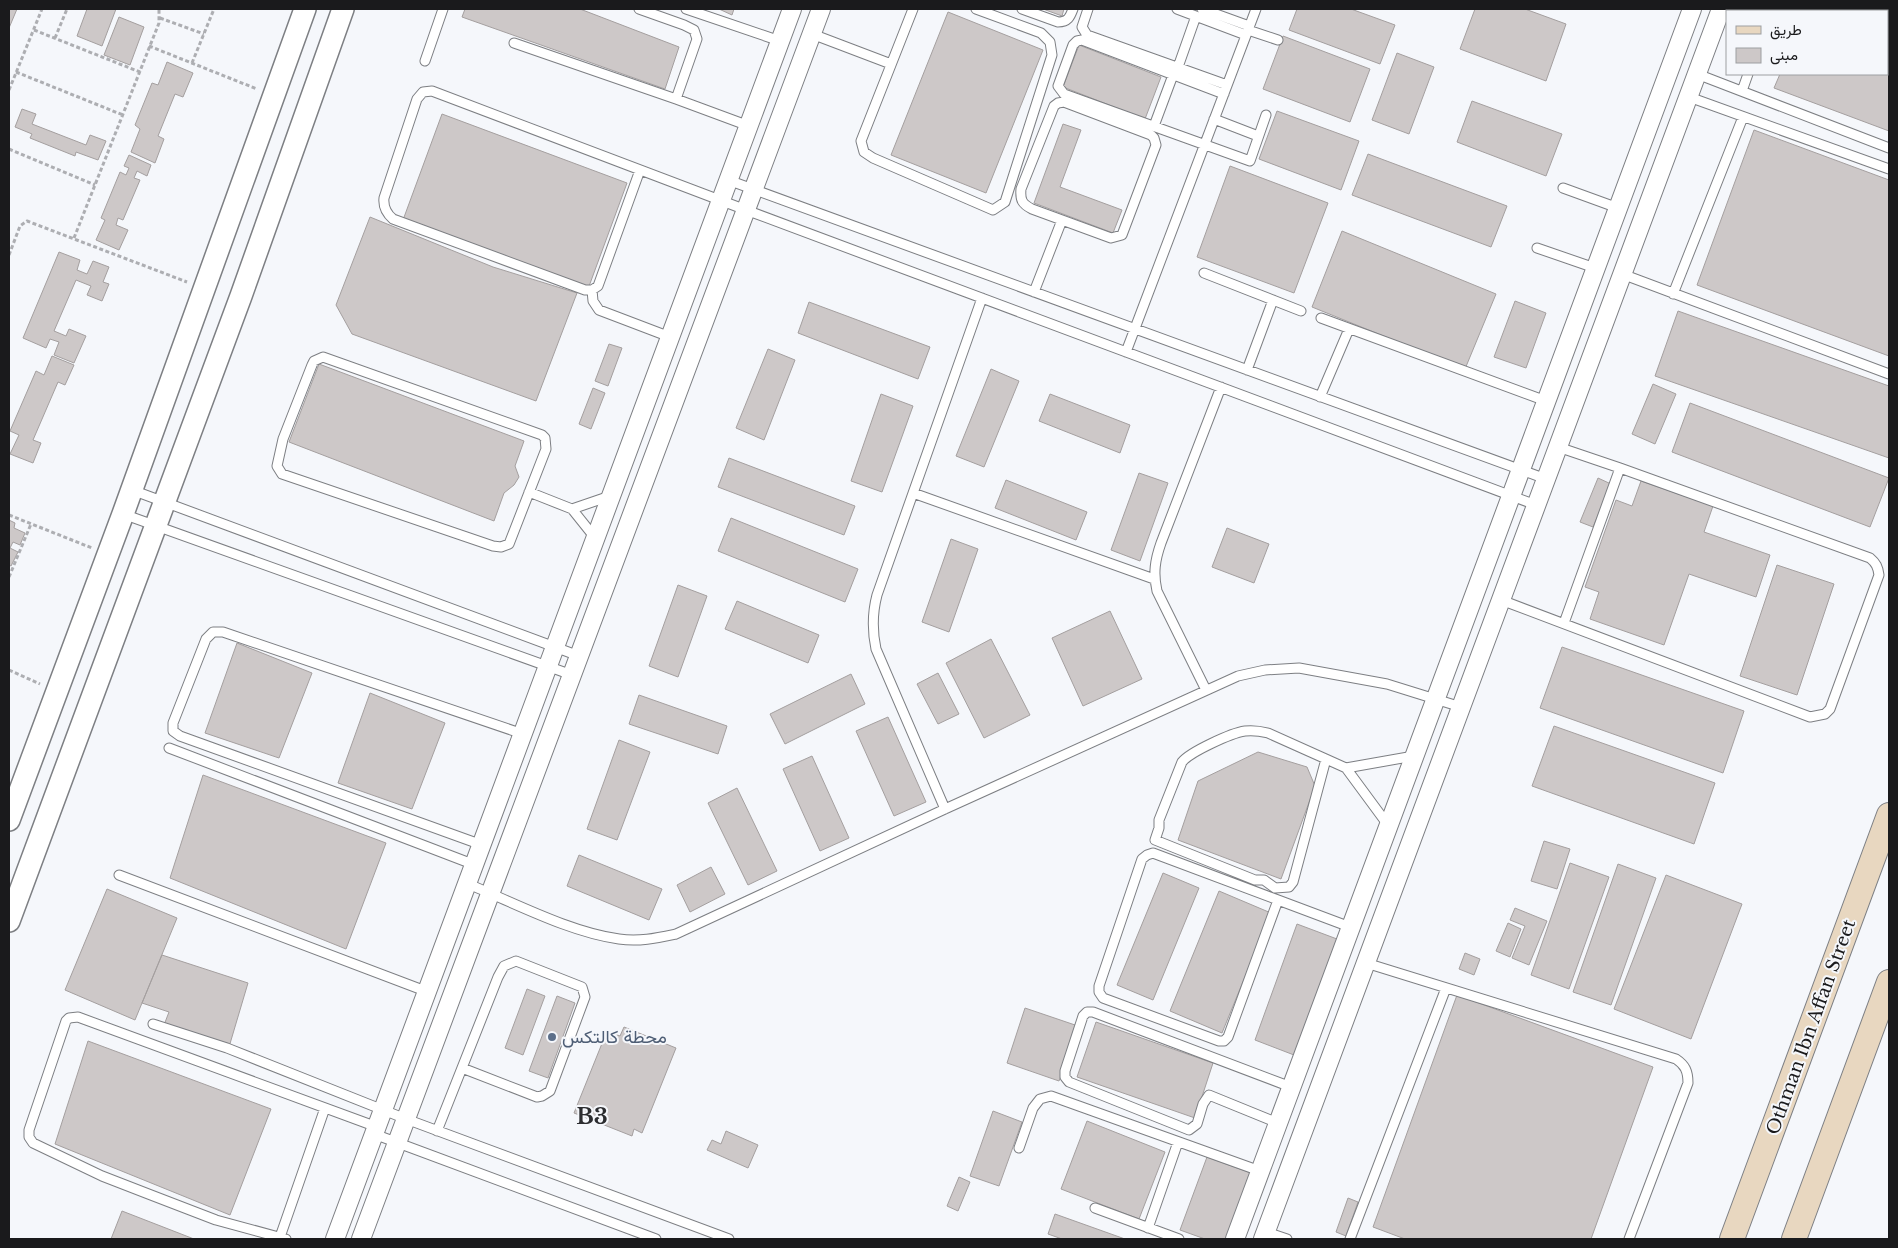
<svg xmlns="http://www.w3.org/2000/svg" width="1898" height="1248" font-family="'Libre Baskerville',Vazirmatn,serif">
<rect width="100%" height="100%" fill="#f5f7fb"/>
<path fill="#cdc8c8" stroke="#a49f9f" d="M9,9H17L9,28Z
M87,9H116L102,46L77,36Z
M465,9H580L679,47L665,89L462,17Z
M719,9H734L732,15Z
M1043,9H1064L1062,16Z
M1297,9H1351L1395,25L1380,64L1289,30Z
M1475,9H1525L1566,24L1546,81L1460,49Z
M1804,9H1889V131L1774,88L1780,74H1887V11H1803Z
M948,12L1043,50L986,193L891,155Z
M119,17L144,27L130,65L104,55Z
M1283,36L1370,69L1350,122L1263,89Z
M1079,45L1161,77L1145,119L1063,87Z
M1397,53L1434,67L1409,134L1372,120Z
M167,62L193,73L183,97L175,94L158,136L164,139L155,163L131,152L140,129L135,125L152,83L158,85Z
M1472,101L1562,134L1546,176L1457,142Z
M22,109L36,114L32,124L86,145L90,135L106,141L98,160L76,152L75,156L30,138L32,134L15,127Z
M1277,111L1359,141L1341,190L1259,159Z
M442,114L627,183L588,289L403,220Z
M1063,124L1081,130L1060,187L1122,210L1113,233L1034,203Z
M1754,130L1889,180V356L1697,285Z
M1368,154L1507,206L1491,247L1352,195Z
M129,155L151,165L147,176L137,171L134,178L140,180L123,220L118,218L116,225L128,230L119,250L96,240L105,220L101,218L120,172L126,175L129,168L124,166Z
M1230,166L1328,203L1294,293L1197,257Z
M370,217L493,267L577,293L536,401L352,334L336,305Z
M1342,231L1496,294L1465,369L1312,307Z
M59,252L80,260L77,270L87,274L93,261L109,267L103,282L109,284L102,301L87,295L91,286L76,280L54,331L66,336L69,329L86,336L74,363L54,355L59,342L50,339L46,348L23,338Z
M1515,301L1546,313L1526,368L1494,357Z
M809,302L930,347L918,379L798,333Z
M1678,311L1889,386V458L1655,376Z
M609,344L622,348L608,386L595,381Z
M768,349L795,360L764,440L736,428Z
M52,356L74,365L65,385L58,382L33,440L41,443L33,463L10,454L19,435L10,431L36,371L44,375Z
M319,364L524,441L515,466L519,477L514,485L504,493L494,521L289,442Z
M991,369L1019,381L984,467L956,456Z
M1653,384L1676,394L1655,444L1632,434Z
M593,388L605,393L591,429L579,424Z
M881,394L913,406L882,492L851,481Z
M1050,394L1130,425L1120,453L1039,421Z
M1690,403L1889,478L1870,527L1672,452Z
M729,458L855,506L844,535L718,487Z
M1139,473L1168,483L1140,561L1111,550Z
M1598,478L1611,484L1593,527L1580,522Z
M1006,480L1087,512L1076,540L995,508Z
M1641,481L1713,506L1704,532L1770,555L1756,597L1689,574L1664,645L1590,619L1599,592L1585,587L1616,500L1632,506Z
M731,518L858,569L845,602L718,551Z
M9,520L15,523L14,528L25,533L20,545L13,542L10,548L18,552L11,566L9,565Z
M1227,528L1269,544L1254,583L1212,567Z
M951,539L978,549L949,632L922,622Z
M1777,565L1834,584L1797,695L1740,676Z
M678,585L707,596L678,677L649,666Z
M737,601L819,635L808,663L725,629Z
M1110,611L1142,679L1083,706L1052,638Z
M991,639L1030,715L984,738L946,663Z
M237,643L312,673L279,758L205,733Z
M1562,647L1744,711L1723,773L1540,708Z
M938,673L959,714L938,724L917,684Z
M851,674L865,704L785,744L770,714Z
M370,693L445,723L412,809L338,783Z
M639,695L727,726L718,754L629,724Z
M888,717L926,802L894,816L856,731Z
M1554,726L1715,783L1694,844L1532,786Z
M619,740L650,752L617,840L587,829Z
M1258,752L1307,767L1315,786L1281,879L1178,840L1198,781Z
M812,756L849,838L820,851L783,769Z
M203,775L386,843L346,949L170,878Z
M737,788L777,871L748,885L708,803Z
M1544,841L1570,849L1557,889L1531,881Z
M579,855L662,889L649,920L567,886Z
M1570,863L1609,877L1569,989L1531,975Z
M1618,864L1656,878L1611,1005L1573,992Z
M711,867L725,894L690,912L677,885Z
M1163,873L1199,888L1153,1000L1117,985Z
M1666,875L1742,904L1691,1039L1614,1009Z
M107,889L177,918L135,1020L65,990Z
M1219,891L1271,913L1222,1033L1170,1011Z
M1515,908L1547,921L1529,965L1512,958L1525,926L1510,920Z
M1508,923L1521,929L1510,957L1496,951Z
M1297,924L1337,939L1294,1055L1255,1040Z
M1465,953L1480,959L1474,975L1459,969Z
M162,955L248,983L229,1047L164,1025L169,1012L142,1003Z
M527,989L545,996L523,1055L505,1048Z
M1457,995L1653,1067L1591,1239H1405L1373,1227Z
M557,996L575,1003L548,1078L529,1071Z
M1025,1008L1078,1026L1059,1081L1007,1063Z
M1096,1022L1213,1063L1195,1118L1077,1077Z
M624,1027L676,1048L642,1133L634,1129L632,1136L574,1113L607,1031L620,1036Z
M88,1041L271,1109L230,1215L55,1144Z
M993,1111L1022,1122L999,1186L970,1176Z
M1087,1121L1165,1152L1139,1219L1061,1189Z
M726,1131L758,1145L748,1168L707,1150L712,1140L721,1144Z
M1207,1157L1251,1173L1227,1239H1205L1180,1230Z
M959,1177L970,1182L958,1211L947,1206Z
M1348,1198L1358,1202L1346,1236L1336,1232Z
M122,1211L194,1239H111Z
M1055,1214L1125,1239H1062L1048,1234Z"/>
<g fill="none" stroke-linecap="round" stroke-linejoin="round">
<g stroke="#7d7f83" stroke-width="11">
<path id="service" d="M639,9L684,25L694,30L697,39L676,99
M686,9L780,41
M913,9L861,141L864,152L873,158L993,210L1005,202L1052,55L1050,42L1041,33L976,9
M1022,9L1058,22C1068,22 1070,17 1073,9
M1088,9L1082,27L1087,35L1227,85
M1177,9L1246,35
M1202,9L1249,26
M1770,11L1771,9
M1248,30L1278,40
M812,34L891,64
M514,43L676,99L749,126
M425,61L443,9
M1178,67L1196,16
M1697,74L1889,148
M1742,91L1748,74
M1224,94L1082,40L1077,41L1073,45L1058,86L1064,94L1250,161L1266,115
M1689,97L1889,169
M1064,102L1151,135L1154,138L1156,145L1122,235L1111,238L1032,209C1022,204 1020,200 1021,189L1054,106L1058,103Z
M1214,119L1258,136
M1154,126L1173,75
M640,170L598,286L592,290H585L393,219C386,213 383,207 384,198L417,99L423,92L432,91L746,210L1536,505
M728,180L1546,479
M1563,188L1618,208
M1537,248L1595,268
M1204,273L1301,311
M1622,274L1889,374
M592,290L593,301L599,310L670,337
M1034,292L1062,220
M1673,294L1743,117
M1321,318L1546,401
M1126,352L1256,9
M323,357L542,435L545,438L546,449L509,544L501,547L493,546L282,474L277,466L283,439L312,365L314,361Z
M1247,370L1273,300
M1320,397L1349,329
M132,490L579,656
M529,492L572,509L596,539
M913,493L1154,579
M572,509L610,496
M123,514L572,675
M1501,600L1810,717L1825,714L1830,709L1879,575C1878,567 1876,563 1870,558L1620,468L1558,447
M1564,623L1620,468
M1206,690L1157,591C1153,573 1155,560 1161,543L1221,387
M169,748L475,865
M1326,759L1268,733C1260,731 1253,730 1245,731C1231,733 1190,752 1182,762L1159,820V828L1155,840L1255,880H1264L1275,888L1289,887L1293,882L1326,759L1346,768L1388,825
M1346,768L1414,756
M945,809L876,649C872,630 872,614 877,595L982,298
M482,845L180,736L173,731V723L206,639L213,632H223L523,734
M119,875L428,992
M468,884C515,903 569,932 619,939C639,942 657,938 676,934L945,809L1238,676L1265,670L1299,668L1387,684L1461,707
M1278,900L1153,853L1147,855L1142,859L1099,986V992L1103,998L1219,1041H1224L1228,1037L1278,900L1350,927
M1366,963L1676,1059C1685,1065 1688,1071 1688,1083L1629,1239
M153,1024L227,1048L406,1119L729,1239
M1278,1123L1209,1095L1203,1104L1197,1124L1189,1130L1069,1082L1065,1077V1071L1083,1016L1087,1012H1093L1291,1087
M437,1131L498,977L504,966L516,961L582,987L585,997L550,1091L542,1096L537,1097L462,1068
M374,1134L656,1239
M1019,1148L1033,1108L1040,1099L1051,1096L1260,1171
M1095,1208L1179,1239
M1148,1228L1178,1142
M1266,1232L1287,1239
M280,1237L325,1108
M286,1239L216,1220L151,1195L102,1176L33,1143L29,1137V1130L66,1021L69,1018L78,1017L377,1127
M1350,1239L1446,988"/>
</g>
<g stroke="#7d7f83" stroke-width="20">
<path id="minor" d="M335,1239L792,9
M361,1239L821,9
M1235,1239L1692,9
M1263,1239L1721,9"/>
</g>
<g stroke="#7d7f83" stroke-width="24">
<path id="tertiary" d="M9,820L123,514L305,9
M9,921L241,296L343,9"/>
</g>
<g stroke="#7d7f83" stroke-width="26">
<path id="secondary" d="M1732,1239L1889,815
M1794,1239L1889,982"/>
</g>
<path stroke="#adaeb2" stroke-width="3" stroke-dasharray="4 2.5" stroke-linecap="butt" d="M160,18L204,34
M34,30L140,72
M55,38L67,9
M149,46L257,89
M192,63L214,9
M16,72L123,115
M9,90L42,9
M9,149L95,185
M74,238L159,23V9
M9,255L20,226L27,221L187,282
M9,515L92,548
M9,577L31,524
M9,670L40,684"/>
<use href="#service" stroke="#fff" stroke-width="9"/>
<use href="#minor" stroke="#fff" stroke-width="18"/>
<use href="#tertiary" stroke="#fff" stroke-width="21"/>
<use href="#secondary" stroke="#e8d7c0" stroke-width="24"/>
</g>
<circle fill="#5c6f8a" stroke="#f5f7fb" stroke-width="2" cx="552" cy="1037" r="5"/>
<g text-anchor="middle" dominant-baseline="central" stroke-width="4" stroke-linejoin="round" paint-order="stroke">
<g font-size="18" fill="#1a1a1c" stroke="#f5f7fb">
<text transform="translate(1811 1027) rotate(-70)">Othman Ibn Affan Street</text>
</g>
<g font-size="18" fill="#4e5e75" stroke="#f5f7fb" text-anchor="start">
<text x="562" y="1037">محطة كالتكس</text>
</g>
<g font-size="22" font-weight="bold" fill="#2c2d30" stroke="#f5f7fb">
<text x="592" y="1116">B3</text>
</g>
</g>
<rect width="1898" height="1248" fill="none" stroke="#1a1a1c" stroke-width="20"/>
<rect x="1726" y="10" width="162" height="65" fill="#f5f7fb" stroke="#9d9fa2"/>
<rect x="1736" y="26" width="25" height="8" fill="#e8d7c0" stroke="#9d9fa2"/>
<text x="1770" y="35" font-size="15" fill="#1a1a1c">طريق</text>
<rect x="1736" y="48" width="25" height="15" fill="#cdc8c8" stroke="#9d9fa2"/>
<text x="1770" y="60" font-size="15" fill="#1a1a1c">مبنى</text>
</svg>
